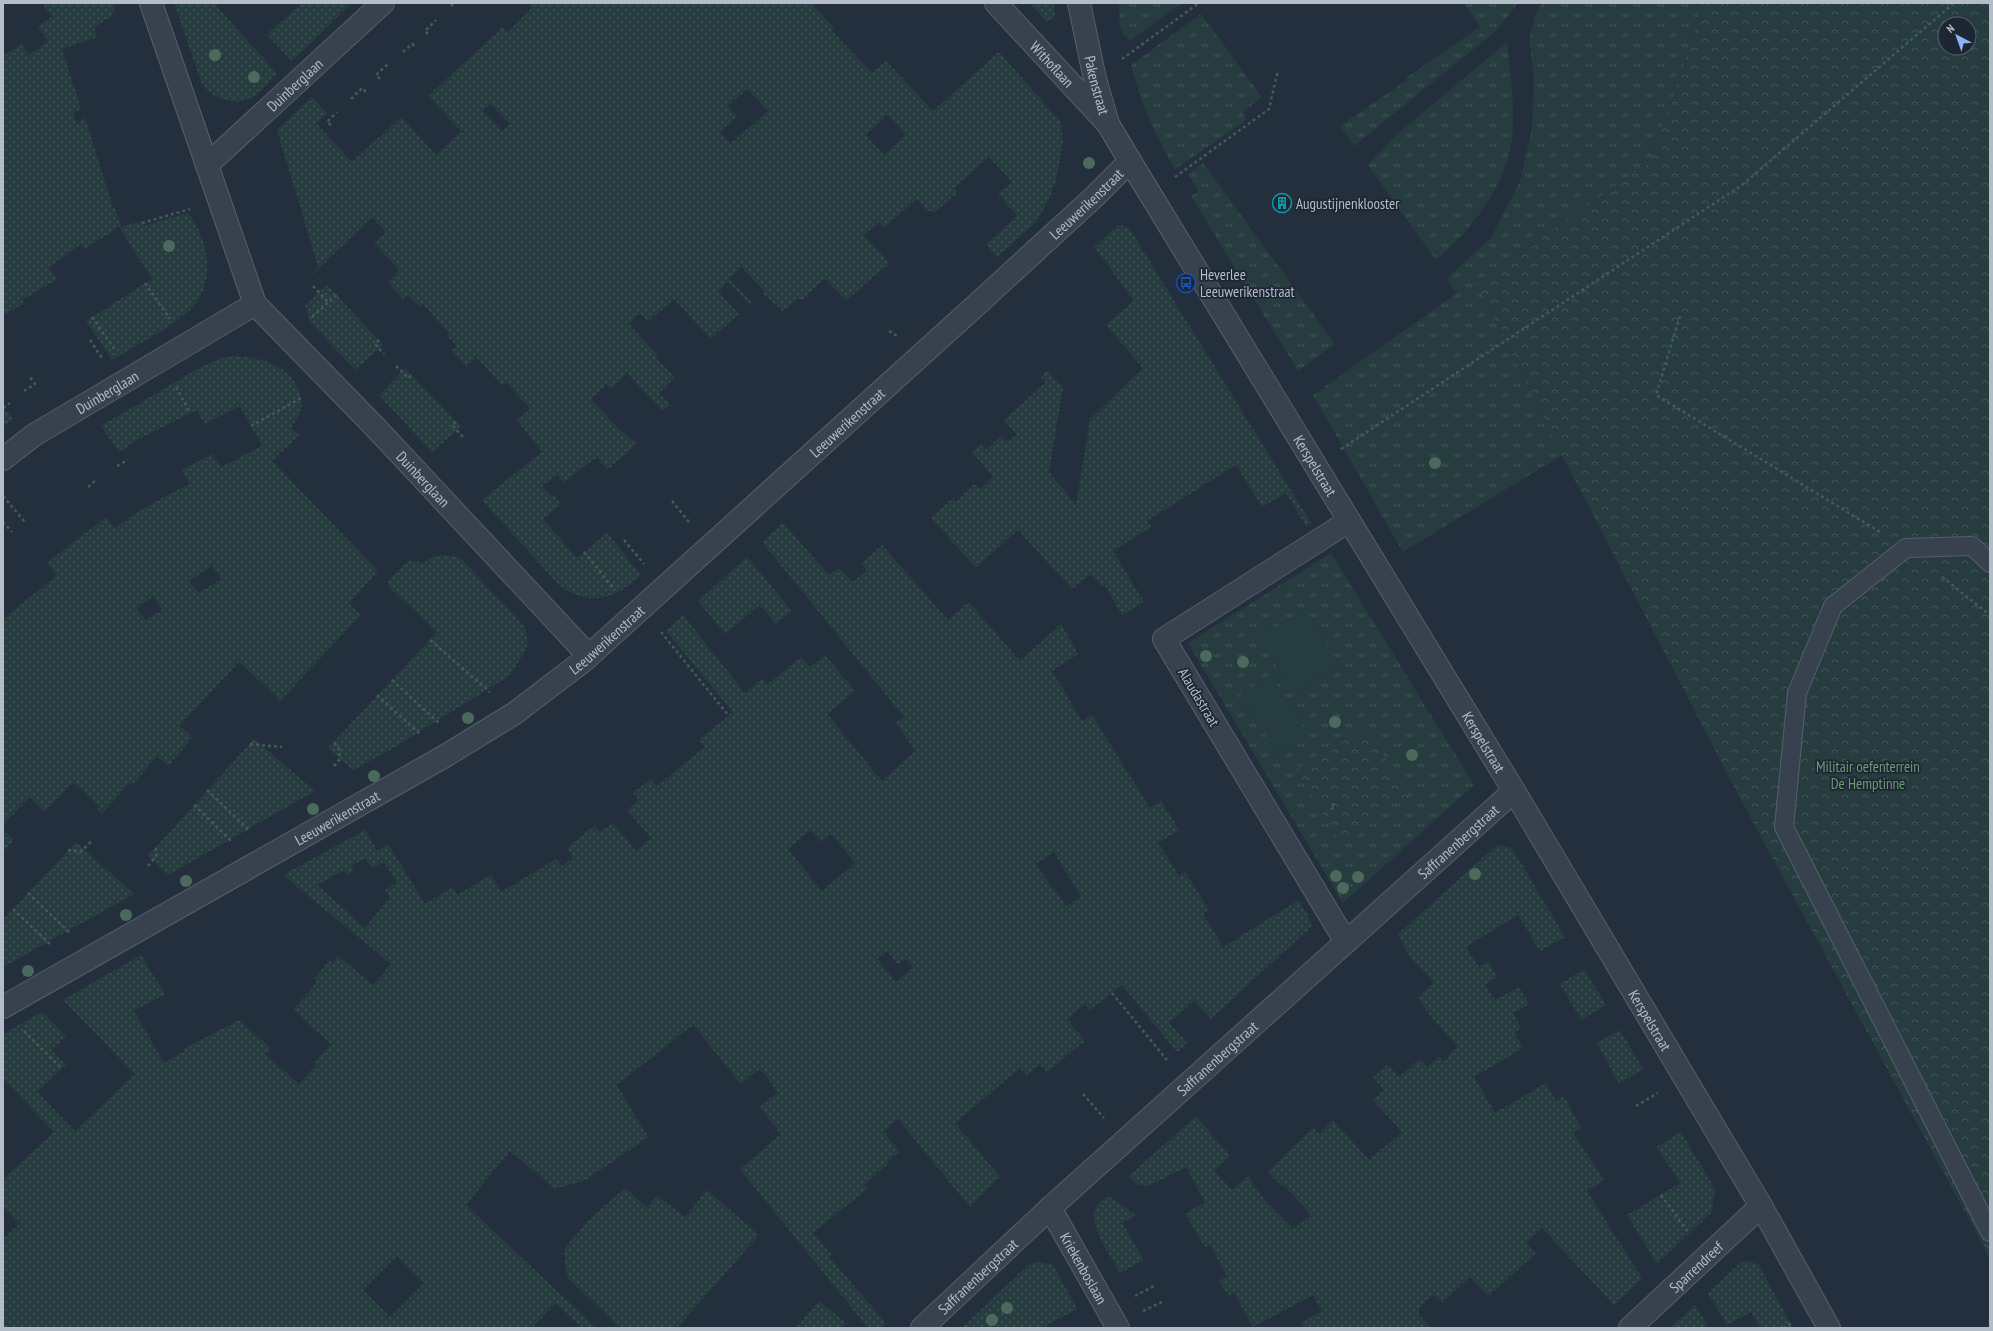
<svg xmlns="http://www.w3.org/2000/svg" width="1993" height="1331" font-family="'PT Sans Narrow',sans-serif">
<defs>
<pattern id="grass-tufts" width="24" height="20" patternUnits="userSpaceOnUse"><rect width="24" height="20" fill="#263c3f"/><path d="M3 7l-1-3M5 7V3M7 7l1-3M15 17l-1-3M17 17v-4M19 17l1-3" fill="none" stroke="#435659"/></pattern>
<pattern id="forest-crowns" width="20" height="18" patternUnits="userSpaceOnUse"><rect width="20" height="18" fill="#263c3f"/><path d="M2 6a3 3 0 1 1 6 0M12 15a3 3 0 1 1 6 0" fill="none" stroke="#435659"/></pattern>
<pattern id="garden-dots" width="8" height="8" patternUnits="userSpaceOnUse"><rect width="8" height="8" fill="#263c3f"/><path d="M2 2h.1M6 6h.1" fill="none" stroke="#435659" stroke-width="1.8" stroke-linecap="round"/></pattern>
</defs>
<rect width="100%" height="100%" fill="#242f3e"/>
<path fill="url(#grass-tufts)" d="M1119,3H1182L1131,40C1117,34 1120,17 1119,3Z
M1464,3H1518L1496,31L1354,146L1340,126L1407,80L1406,78L1480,27Z
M1542,3H1702L1688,53L1650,162L1477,283L1562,455L1403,552L1313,395L1459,292L1455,291L1447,278L1491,238L1521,179L1532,128L1534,78L1529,39L1535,15Z
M1201,14L1262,97L1243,112L1246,120L1244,122L1175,169C1155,136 1141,102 1131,65Z
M1507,42C1510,69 1514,98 1513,125C1512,178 1475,227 1436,260L1368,165L1395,136Z
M1203,163L1335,344L1298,371L1191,196L1199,191L1188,174Z
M1331,553L1474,785L1343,903L1188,643Z"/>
<path fill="url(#forest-crowns)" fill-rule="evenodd" d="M1702,3H1990V1258L1741,800L1562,455L1477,283L1650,162L1688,53ZM1945,24H1969V48H1945Z
M1367,728L1409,798L1338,839L1296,769Z"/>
<path fill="url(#garden-dots)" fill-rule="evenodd" d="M42,3H116L112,15L94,28L97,37L62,49L81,109L73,113L77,124L85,118L113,208H115L121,227L141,221L143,226L188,213C198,226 203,238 206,254C209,271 207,290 195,304C178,325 136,345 112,360L86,321L152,279L119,227L85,249L81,244L49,267L57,279L22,300L24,303L3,316V56L21,44L29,55L48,41L38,27L52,17Z
M174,3H219L216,6L277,73C270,80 264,88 257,94C241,108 214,101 202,84Z
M302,3H352L292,61L268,36V33Z
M528,3H811L834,28L832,31L872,73L886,61L933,111L999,52L1061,122L1063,142L1056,180L1050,197L1036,222L997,257L986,244L1017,216L998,194L1012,182L989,157L954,188L958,192L934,213L931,210L929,212L917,199L884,228L879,222L864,235L890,264L876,274L846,301L825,278L802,300L799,298L783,311L762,293L764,291L741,267L729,279L751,302L749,304L728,281L718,292L739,314L711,339L674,299L648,322L640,313L629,324L658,356L656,358L675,377L659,393L670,405L662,411L627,373L612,388L607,384L591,399L617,427L637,444L607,470L597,457L564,482L557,475L542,486L552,497L555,496L561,504L543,519L577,558L607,533L641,575C614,600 591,607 559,585L482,500L542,452L517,420L530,409L506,382L502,385L477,358L466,367L452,351L457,346L447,335L449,333L423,304L419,306L408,295L403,299L388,282L399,270L374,243L386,232L372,217L311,276L318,266L277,130L312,97L327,113L316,123L352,162L401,117L436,155L461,131L428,96L503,27L508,32L532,8ZM747,89L768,111L731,143L720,132L737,116L728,106ZM491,104L510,124L502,131L482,111ZM887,115L906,135L884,155L866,135Z
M1029,3H1054L1055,16L1047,22Z
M1118,225L1129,228L1311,523L1306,526L1286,493L1262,507L1236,465L1147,521L1151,527L1113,551L1144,602L1122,615L1105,585L1102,587L1090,574L1072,589L1018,530L976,568L931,518L953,498L956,502L975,484L980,489L993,477L972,452L981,444L986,450L1001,436L1007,442L1017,435L1004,420L1046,382L1041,377L1047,370L1063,387L1049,472L1076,505L1090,419L1143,368L1106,325L1134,301L1094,247Z
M327,285L383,345L355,370L311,323L305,306Z
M231,356C256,356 289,364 299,391C301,397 303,402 301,409C299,417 295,422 291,428L299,435L272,461L378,571L349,603L361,615L279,702L277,697L239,662L179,726L193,737L168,766L157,756L133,784L129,783L102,814L97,809L99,806L73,782L44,812L30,797L3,825V619L55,577V573L47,563L106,517L115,528C140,509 163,498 189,484L182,470L212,454L221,467L262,446L240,406L204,424L197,410L137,440L119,452L101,426L199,368L221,358ZM212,566L221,579L199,593L189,581ZM153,597L162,610L145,620L136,608Z
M405,368L461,427L432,452L379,395Z
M3,406L13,419L3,427Z
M783,523L829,575L839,568L853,582L867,570L861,564L882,545L948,620L969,602L1020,661L1061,624L1078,654L1052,671L1082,721L1092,715L1150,808L1161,801L1179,830L1158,843L1179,876L1185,872L1209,910L1203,914L1223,947L1299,900L1313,925L1211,1019L1194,1001L1169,1023L1187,1043L1177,1052L1122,985L1090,1010L1085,1004L1067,1019L1085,1041L1047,1072L1040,1064L1027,1075L1020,1068L955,1123L1000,1177L970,1207L898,1119L883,1131L900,1152L888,1161L889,1163L864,1185L867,1189L813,1233L832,1255L829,1257L886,1323L881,1328H868L740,1169L781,1134L760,1107L778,1092L760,1069L741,1084L693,1025L617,1085L648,1137L586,1180L555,1189L510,1151L466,1205L596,1328H582L556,1303L532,1328H3V1239L19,1224L3,1207V1179L54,1132L3,1079V1034L42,1012L66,1036L51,1050L66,1065L37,1092L75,1131L135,1074L63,1000L141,955L165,994L134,1011L164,1063L185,1051L184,1049L239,1020L271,1048L265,1054L299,1084L316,1065L314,1063L331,1044L293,1010L317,982L314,979L329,961L334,963L337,955L373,985L391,964L283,875L365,830L377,851L388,844L425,904L453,887L457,895L491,875L501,892L556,859L562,866L573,857L567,848L594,826L600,832L613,823L636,851L651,838L627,810L639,800L633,793L651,779L657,786L705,747L699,740L733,712L666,631L683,615L745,693L762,679L767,685L801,657L810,667L825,655L855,691L827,714L882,781L915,751L896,723L904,717L762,542ZM810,830L821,842L831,834L855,863L822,891L788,849ZM1054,852L1081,897L1066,906L1053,887H1051L1036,864ZM365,858L372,868L384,862L397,883L385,890L390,897L365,928L317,885L344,870L347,875L354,870L351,866ZM887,951L898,964L905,958L913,967L896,982L877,959ZM397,1256L424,1283L390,1317L363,1290Z
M444,555L458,557L465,563L525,627L528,643L526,650L509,676L390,750L353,770L328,748L437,632L388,586V581L409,560L423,563L434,556Z
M747,557L792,611L776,624L760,605L725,634L698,601Z
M254,739L315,791L168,875L148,856Z
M3,830L14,840L3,852Z
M76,842L134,894L3,967V920Z
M1497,845L1512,848L1565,937L1540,951L1518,915L1466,947L1479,967L1488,961L1497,977L1485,985L1495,1000L1519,987L1529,1004L1513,1013L1521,1028L1514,1033L1523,1048L1474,1077L1495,1113L1546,1083L1556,1101L1564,1096L1581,1128L1573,1133L1604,1180L1587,1191L1642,1278L1614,1305L1542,1228L1526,1243L1536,1253L1489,1296L1470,1277L1442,1303L1433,1294L1419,1308V1315L1431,1328H1304L1301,1323L1322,1311L1313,1295L1253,1327L1234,1293L1228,1296L1219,1281L1227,1276L1210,1245L1205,1247L1185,1214L1205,1202L1186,1167L1149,1186L1138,1185L1129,1176L1196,1116L1230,1156L1214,1171L1232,1190L1248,1176L1265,1201L1293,1229L1311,1215L1284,1185L1282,1186L1268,1172L1313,1128L1319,1134L1333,1120L1369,1160L1402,1132L1373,1100L1384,1090L1373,1077L1388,1065L1399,1077L1419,1059L1427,1067L1439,1056L1444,1061L1458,1046L1431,1017L1418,998L1434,982L1410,957L1398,934Z
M1584,969L1606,1005L1581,1020L1560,984Z
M1620,1030L1643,1069L1619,1084L1597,1043Z
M1681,1132L1715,1189L1712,1212L1657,1264L1627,1215L1680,1183L1657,1147Z
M625,1188L647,1207L657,1195L685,1217L707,1190L759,1235L677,1328H620L567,1277L564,1249L589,1220Z
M1108,1196L1136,1215L1122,1223L1144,1260L1120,1273C1112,1258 1089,1226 1095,1210C1097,1203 1103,1200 1108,1196Z
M1746,1261L1758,1264L1793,1328H1760L1751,1312L1727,1325L1708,1293L1740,1263Z
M1041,1262L1053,1265L1077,1309L1042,1328H962L1030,1263Z
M819,1301L846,1323L841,1328H796Z
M1695,1305L1709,1328H1670Z"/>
<path fill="#263c3f" d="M1305,609L1339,665L1292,693L1259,637Z
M1271,675L1309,735L1278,755L1240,695Z"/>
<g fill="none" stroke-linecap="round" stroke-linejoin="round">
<g stroke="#565f6c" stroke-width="20">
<path id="service" d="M1990,563L1972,546L1906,548L1833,606L1797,693L1784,827L1990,1232"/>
</g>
<g stroke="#565f6c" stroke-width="24">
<g id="minor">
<path d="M151,3L207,165"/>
<path id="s1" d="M996,3L1108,124"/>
<path id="s2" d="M255,304L207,165L383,3"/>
<path id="s3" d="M3,459L34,435L255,304L376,428L589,656"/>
<path d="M1346,942L1164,639L1349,521"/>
<path id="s4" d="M1050,1208L1118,1328"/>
<path id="s5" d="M922,1328L1050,1208L1514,791"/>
<path id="s6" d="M1630,1328L1761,1206"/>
</g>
</g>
<g stroke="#565f6c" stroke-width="24">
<g id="tertiary">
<path id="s7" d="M1079,3L1095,79L1108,124L1130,161L1514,791L1761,1206L1829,1328"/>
<path id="s8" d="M3,1007L445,756L515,713L582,662L635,614L972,309L1094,197L1130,161"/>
</g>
</g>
<path stroke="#44595c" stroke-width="2.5" stroke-dasharray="3 3" stroke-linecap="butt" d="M451,6L454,3
M428,34L425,31L436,20
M403,52L412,44L415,46
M1122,59L1199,3
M380,79L376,75L388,64
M351,99L362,88L366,92
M331,125L327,122L337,112
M1175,177L1269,109L1278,70
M142,223L190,209
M145,283L170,319
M313,286L328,302
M1680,316L1656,395L1880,532
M92,317L116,351
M312,317L337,295
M889,331L897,336
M90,340L102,358
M379,340L375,344L384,354
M396,366L408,378L412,375
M176,387L190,413
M24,391L35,384L30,377
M3,408L10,403
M456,422L452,425L463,437
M251,426L303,397
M1341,449L1742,185L1954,3
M117,466L128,460
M88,487L95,481
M3,496L25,522
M672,501L689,522
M3,522L12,532
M624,540L644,564
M584,552L615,590
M1942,577L1990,615
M661,632L729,716
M430,640L490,692
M392,680L439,723
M377,695L420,734
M250,744L282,747
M334,766L340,759L339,749L334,742
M207,790L250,831
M194,805L232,842
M1331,809L1335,807L1332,803
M68,850L80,852L91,842
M148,866L156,856V847
M28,893L70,933
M13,909L51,945
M1112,993L1167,1060
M24,1031L62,1069
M1083,1094L1104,1118
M1636,1106L1658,1093
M1661,1195L1688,1232
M1135,1296L1156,1285
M1143,1311L1164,1301
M1783,1328L1791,1323"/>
<use href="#service" stroke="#38414e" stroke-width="18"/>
<use href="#minor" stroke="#38414e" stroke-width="22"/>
<use href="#tertiary" stroke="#38414e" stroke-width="22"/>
</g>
<g fill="#4b6a5d">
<circle cx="215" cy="55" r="6"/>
<circle cx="254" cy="77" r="6"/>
<circle cx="1089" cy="163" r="6"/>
<circle cx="169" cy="246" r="6"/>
<circle cx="1435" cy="463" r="6"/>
<circle cx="1206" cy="656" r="6"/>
<circle cx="1243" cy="662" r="6"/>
<circle cx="468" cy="718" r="6"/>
<circle cx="1335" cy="722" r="6"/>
<circle cx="1412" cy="755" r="6"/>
<circle cx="374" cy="776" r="6"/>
<circle cx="313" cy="809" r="6"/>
<circle cx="1475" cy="874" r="6"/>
<circle cx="1336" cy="876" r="6"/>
<circle cx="1358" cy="877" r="6"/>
<circle cx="186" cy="881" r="6"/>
<circle cx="1343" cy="888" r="6"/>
<circle cx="126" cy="915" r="6"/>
<circle cx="28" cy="971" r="6"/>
<circle cx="1007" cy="1308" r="6"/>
<circle cx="992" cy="1320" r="6"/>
</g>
<defs>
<g id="building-ring" transform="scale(1)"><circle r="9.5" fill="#1d2633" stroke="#0f9aa8" stroke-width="1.5"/><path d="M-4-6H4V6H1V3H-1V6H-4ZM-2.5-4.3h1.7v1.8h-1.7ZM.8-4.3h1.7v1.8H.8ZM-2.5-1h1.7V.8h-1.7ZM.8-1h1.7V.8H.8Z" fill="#0f9aa8"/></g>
<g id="bus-ring" transform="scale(1)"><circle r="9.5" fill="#1d2633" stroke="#1a4fb4" stroke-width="1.5"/><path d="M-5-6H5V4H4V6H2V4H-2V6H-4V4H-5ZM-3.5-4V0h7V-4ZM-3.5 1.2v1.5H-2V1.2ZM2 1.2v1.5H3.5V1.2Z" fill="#1a4fb4"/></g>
</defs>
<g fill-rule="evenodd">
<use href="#building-ring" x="1282" y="203"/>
<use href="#bus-ring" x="1186" y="283"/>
</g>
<g text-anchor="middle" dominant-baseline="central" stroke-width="3.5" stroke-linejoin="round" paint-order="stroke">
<g font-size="15" fill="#b4bcc9" stroke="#1d2633">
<text stroke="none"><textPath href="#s1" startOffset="83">Withoflaan</textPath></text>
<text stroke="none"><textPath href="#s2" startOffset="266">Duinberglaan</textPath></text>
<text stroke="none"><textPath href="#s7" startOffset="84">Pakenstraat</textPath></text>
<text stroke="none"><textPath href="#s8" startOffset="1356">Leeuwerikenstraat</textPath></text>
<text stroke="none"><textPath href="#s3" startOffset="124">Duinberglaan</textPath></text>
<text stroke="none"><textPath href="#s8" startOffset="1032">Leeuwerikenstraat</textPath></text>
<text stroke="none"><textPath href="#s7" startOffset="524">Kerspelstraat</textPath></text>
<text stroke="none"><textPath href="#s3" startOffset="539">Duinberglaan</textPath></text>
<text stroke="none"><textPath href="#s8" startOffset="708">Leeuwerikenstraat</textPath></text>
<text transform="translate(1199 697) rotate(59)">Alaudastraat</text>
<text stroke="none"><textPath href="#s7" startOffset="848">Kerspelstraat</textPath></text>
<text stroke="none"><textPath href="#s8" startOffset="384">Leeuwerikenstraat</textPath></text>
<text stroke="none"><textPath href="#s5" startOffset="724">Saffranenbergstraat</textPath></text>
<text stroke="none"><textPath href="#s7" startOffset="1172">Kerspelstraat</textPath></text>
<text stroke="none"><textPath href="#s5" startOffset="400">Saffranenbergstraat</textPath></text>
<text stroke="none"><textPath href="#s6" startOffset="90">Sparrendreef</textPath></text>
<text stroke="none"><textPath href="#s4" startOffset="69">Kriekenboslaan</textPath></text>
<text stroke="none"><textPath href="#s5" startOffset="76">Saffranenbergstraat</textPath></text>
</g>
<g font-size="15" fill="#b4bcc9" stroke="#1d2633" text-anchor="start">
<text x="1296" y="203">Augustijnenklooster</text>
<text x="1200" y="274">Heverlee<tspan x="1200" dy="17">Leeuwerikenstraat</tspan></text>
</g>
<g font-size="15" fill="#6b9a76" stroke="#1d2633">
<text x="1868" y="766">Militair oefenterrein<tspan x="1868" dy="17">De Hemptinne</tspan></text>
</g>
</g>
<rect width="1993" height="1331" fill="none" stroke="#b4bcc9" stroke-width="8"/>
<g transform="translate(1957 36) rotate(319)"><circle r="19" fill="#1d2633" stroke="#59626f"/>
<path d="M0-3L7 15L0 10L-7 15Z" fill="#8ab4f8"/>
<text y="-6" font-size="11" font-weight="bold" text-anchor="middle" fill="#b4bcc9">N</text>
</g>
</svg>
